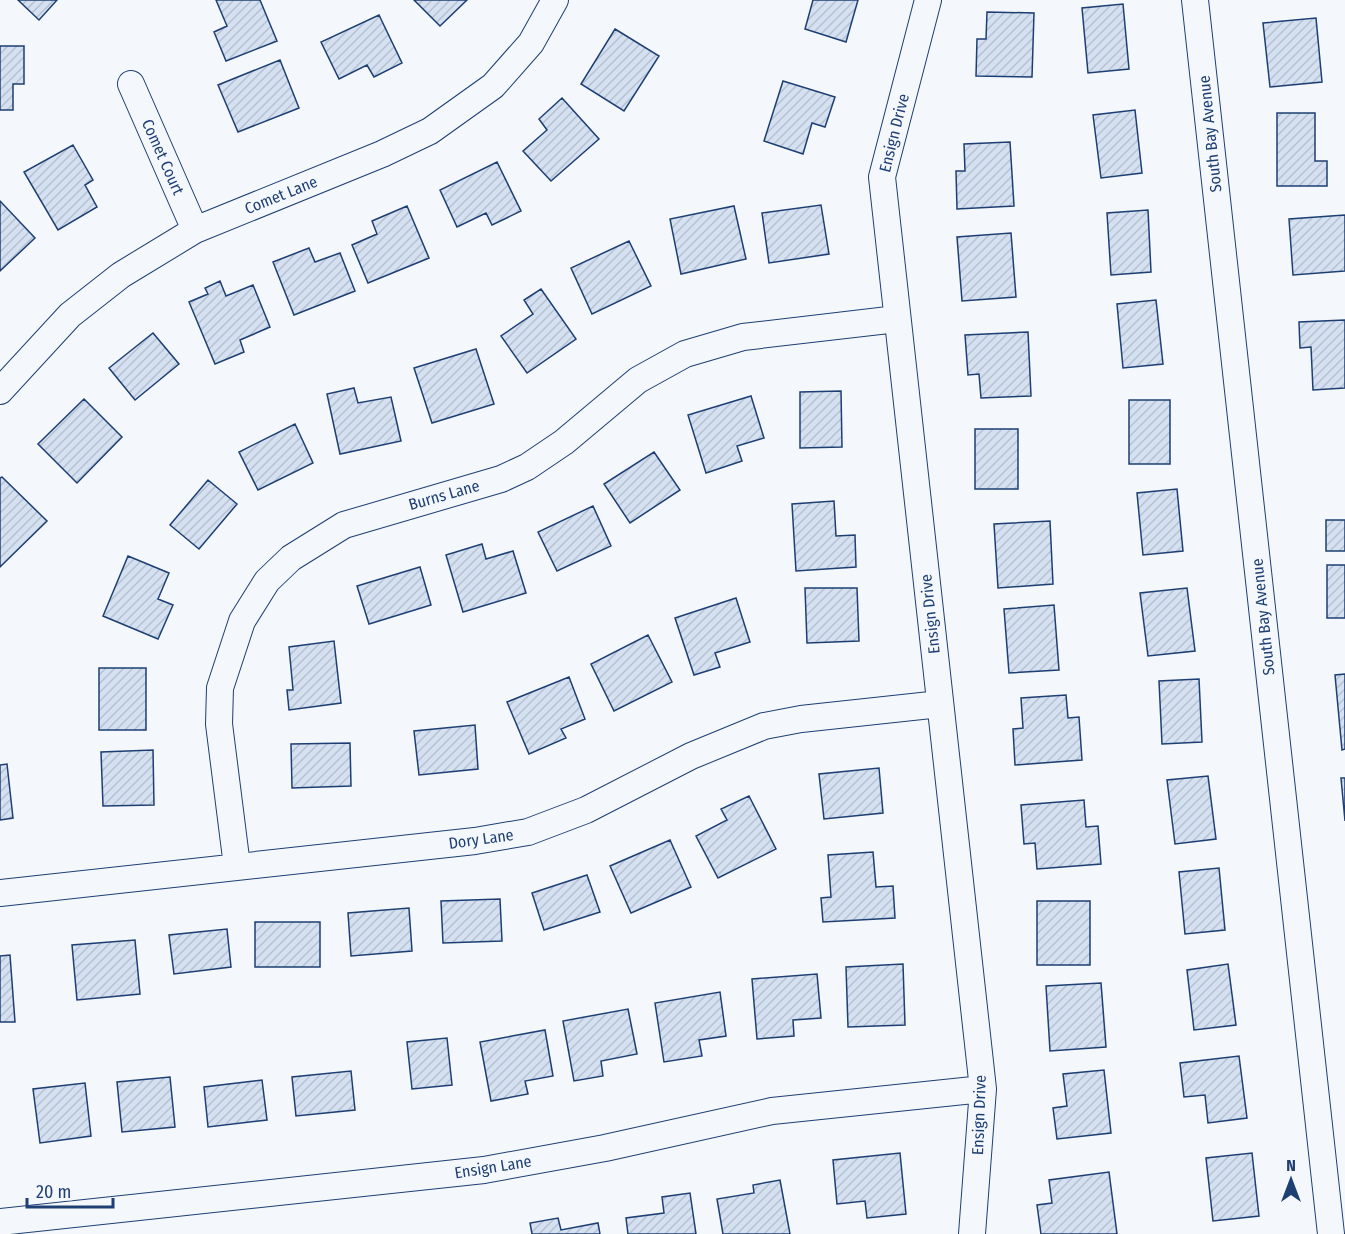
<svg xmlns="http://www.w3.org/2000/svg" width="1345" height="1234" font-family="'Fira Sans Condensed',sans-serif">
<defs>
<pattern id="building-hatch" width="6" height="6" patternUnits="userSpaceOnUse" patternTransform="scale(1.5)"><rect width="6" height="6" fill="#d5e0f0"/><path d="M-1 1l2-2M0 6l6-6M5 7l2-2" fill="none" stroke="#b6c1d1"/></pattern>
</defs>
<rect width="100%" height="100%" fill="#f4f7fb"/>
<path fill="url(#building-hatch)" stroke="#1d3f73" stroke-width="1.5" d="M18,0H57L39,20Z
M216,0H260L277,41L226,61L214,32L227,26Z
M414,0H467L440,26Z
M813,0H858L846,42L805,29Z
M1123,4L1129,69L1088,73L1082,8Z
M987,12L1034,13L1032,77L976,76L977,39H986Z
M379,15L402,63L374,77L367,65L339,79L321,42Z
M1316,18L1322,82L1270,87L1263,23Z
M615,29L659,56L624,111L581,84Z
M0,46H24V84H13V110H0Z
M280,60L299,108L238,132L218,85Z
M783,81L835,97L825,127L812,123L803,154L764,141Z
M562,98L599,139L551,181L523,151L547,130L539,119Z
M1135,110L1142,173L1101,178L1093,115Z
M1277,113H1315V161H1327V186H1277Z
M1010,142L1014,206L957,209L956,171H965L964,144Z
M73,145L93,180L85,185L97,207L58,230L24,172Z
M497,162L521,211L492,225L486,213L457,227L440,190Z
M0,201L35,238L0,271Z
M821,205L829,254L769,263L762,213Z
M407,206L429,258L368,283L352,245L377,234L372,221Z
M734,206L746,259L681,274L670,219Z
M1148,210L1151,272L1111,275L1107,213Z
M1345,215V271L1293,275L1289,219Z
M1011,233L1016,297L962,301L957,237Z
M629,241L651,286L592,314L571,268Z
M309,248L315,262L340,253L355,291L294,315L273,262Z
M220,281L226,296L253,285L270,327L240,340L244,352L215,364L189,302L208,294L205,288Z
M541,289L576,339L527,373L501,336L533,314L524,300Z
M1156,300L1163,364L1123,368L1117,304Z
M1345,320V388L1313,390L1311,347L1300,348L1299,322Z
M1028,332L1031,396L981,398L979,374L968,375L965,335Z
M153,333L179,364L135,400L109,368Z
M476,349L494,404L432,423L414,368Z
M354,388L358,403L391,397L401,441L340,454L327,394Z
M841,391L842,447L800,448V392Z
M751,396L764,438L737,446L742,461L706,473L688,415Z
M84,399L122,437L77,483L38,444Z
M1129,400H1170V464H1129Z
M295,424L313,463L258,490L239,452Z
M975,429H1018V489H975Z
M654,452L680,490L630,523L604,484Z
M2,477L47,521L0,567V478Z
M208,480L237,504L199,549L170,525Z
M1177,489L1183,551L1143,555L1137,493Z
M834,501L836,536L855,535L856,567L796,571L792,504Z
M593,506L611,546L557,571L538,532Z
M1326,520H1345V551H1326Z
M1050,521L1053,584L998,588L994,524Z
M482,544L486,559L513,551L526,593L463,612L446,555Z
M128,556L169,573L158,599L173,605L158,639L103,616Z
M1327,565H1345V618H1327Z
M420,567L431,605L369,624L357,586Z
M805,588H857L859,641L807,643Z
M1187,588L1195,651L1148,656L1140,593Z
M736,598L750,642L715,653L720,667L694,675L675,618Z
M1054,605L1059,670L1009,673L1004,609Z
M648,635L672,682L614,711L591,664Z
M334,641L341,703L289,710L287,690H293L289,647Z
M99,668H146V730H99Z
M1345,674V749L1342,750L1335,675Z
M569,677L585,719L561,729L566,738L529,754L507,702Z
M1199,679L1202,742L1162,744L1159,681Z
M1066,695L1068,718L1079,717L1082,760L1015,765L1013,729L1023,728L1021,698Z
M475,725L478,769L419,775L414,731Z
M350,743L351,786L292,788L291,744Z
M153,750L154,805L103,806L101,752Z
M7,764L13,818L0,820V765Z
M879,768L883,813L824,819L819,774Z
M1208,776L1216,839L1175,844L1167,780Z
M1341,778H1345V821Z
M749,796L776,849L718,878L696,836L727,820L721,809Z
M1084,800L1086,827L1098,826L1101,864L1037,869L1035,843L1024,844L1021,805Z
M670,840L691,887L631,913L610,866Z
M873,852L876,887L893,886L895,918L823,922L821,898L831,897L828,855Z
M1219,868L1225,930L1185,934L1179,872Z
M587,875L600,912L544,930L532,893Z
M500,899L502,941L443,943L441,901Z
M1037,901H1090V965H1037Z
M409,908L412,951L351,956L348,913Z
M255,922H320V967H255Z
M227,929L231,967L174,974L169,935Z
M135,940L140,994L77,1000L72,945Z
M10,955L15,1022H0V956Z
M903,964L905,1025L848,1027L846,967Z
M1228,964L1236,1025L1194,1030L1187,970Z
M817,974L821,1018L793,1020L794,1036L757,1039L752,979Z
M1101,983L1106,1047L1050,1051L1046,986Z
M720,992L726,1036L699,1040L702,1056L664,1062L655,1003Z
M628,1009L637,1054L601,1061L603,1076L574,1081L563,1021Z
M545,1030L553,1076L525,1081L528,1094L491,1101L480,1042Z
M447,1038L452,1085L412,1089L407,1042Z
M1239,1056L1247,1118L1208,1123L1205,1095L1184,1097L1180,1063Z
M1104,1070L1111,1133L1057,1139L1053,1108L1067,1106L1063,1074Z
M351,1071L355,1110L296,1116L292,1077Z
M170,1077L175,1127L122,1132L117,1082Z
M262,1080L267,1120L208,1127L204,1087Z
M85,1083L91,1136L40,1143L33,1089Z
M900,1153L906,1214L867,1218L865,1201L837,1204L833,1160Z
M1252,1153L1259,1216L1213,1221L1206,1158Z
M1109,1172L1117,1234H1041L1037,1205L1052,1203L1049,1180Z
M780,1180L790,1234H723L717,1199L754,1193L753,1185Z
M690,1193L696,1234H628L626,1218L664,1213L662,1197Z
M558,1218L561,1230L598,1223L600,1234H532L530,1223Z"/>
<g fill="none" stroke-linecap="round" stroke-linejoin="round">
<g stroke="#1d3f73" stroke-width="28">
<path id="minor" d="M928,0L882,177L983,1089L972,1234
M1195,0L1331,1234
M131,84L195,230
M0,391L70,315L121,275L195,230L382,154L430,131L493,86L531,43L555,0
M237,866L219,724L220,688L242,621L267,581L291,558L344,525L501,479L527,467L564,442L638,380L685,354L743,337L897,319
M0,893L475,841L528,832L586,810L691,756L764,726L801,719L940,704
M0,1222L484,1170L605,1148L772,1111L983,1089"/>
</g>
<use href="#minor" stroke="#f4f7fb" stroke-width="26"/>
</g>
<g text-anchor="middle" dominant-baseline="central" stroke-width="4.5" stroke-linejoin="round" paint-order="stroke">
<g font-size="16" fill="#1d3f73" stroke="#f4f7fb">
<text transform="translate(894 133) rotate(-76)">Ensign Drive</text>
<text transform="translate(1210 134) rotate(-96)">South Bay Avenue</text>
<text transform="translate(163 157) rotate(66)">Comet Court</text>
<text transform="translate(281 195) rotate(-22)">Comet Lane</text>
<text transform="translate(444 495) rotate(-16)">Burns Lane</text>
<text transform="translate(930 614) rotate(-96)">Ensign Drive</text>
<text transform="translate(1263 617) rotate(-96)">South Bay Avenue</text>
<text transform="translate(481 839) rotate(-8)">Dory Lane</text>
<text transform="translate(979 1115) rotate(-88)">Ensign Drive</text>
<text transform="translate(493 1167) rotate(-9)">Ensign Lane</text>
</g>
</g>
<g transform="translate(1291 1180)" stroke="#f4f7fb" stroke-width="4.5" paint-order="stroke">
<path d="M0-4.5L10 22L0 15L-10 22Z" fill="#1d3f73"/>
<text y="-9" font-size="16" font-weight="bold" text-anchor="middle" fill="#1d3f73">N</text>
</g>
<path d="M27 1198v9h86v-9" fill="none" stroke="#1d3f73" stroke-width="3"/>
<text x="36" y="1198" font-size="18" fill="#1d3f73" stroke="#f4f7fb" stroke-width="4.5" paint-order="stroke">20 m</text>
</svg>
